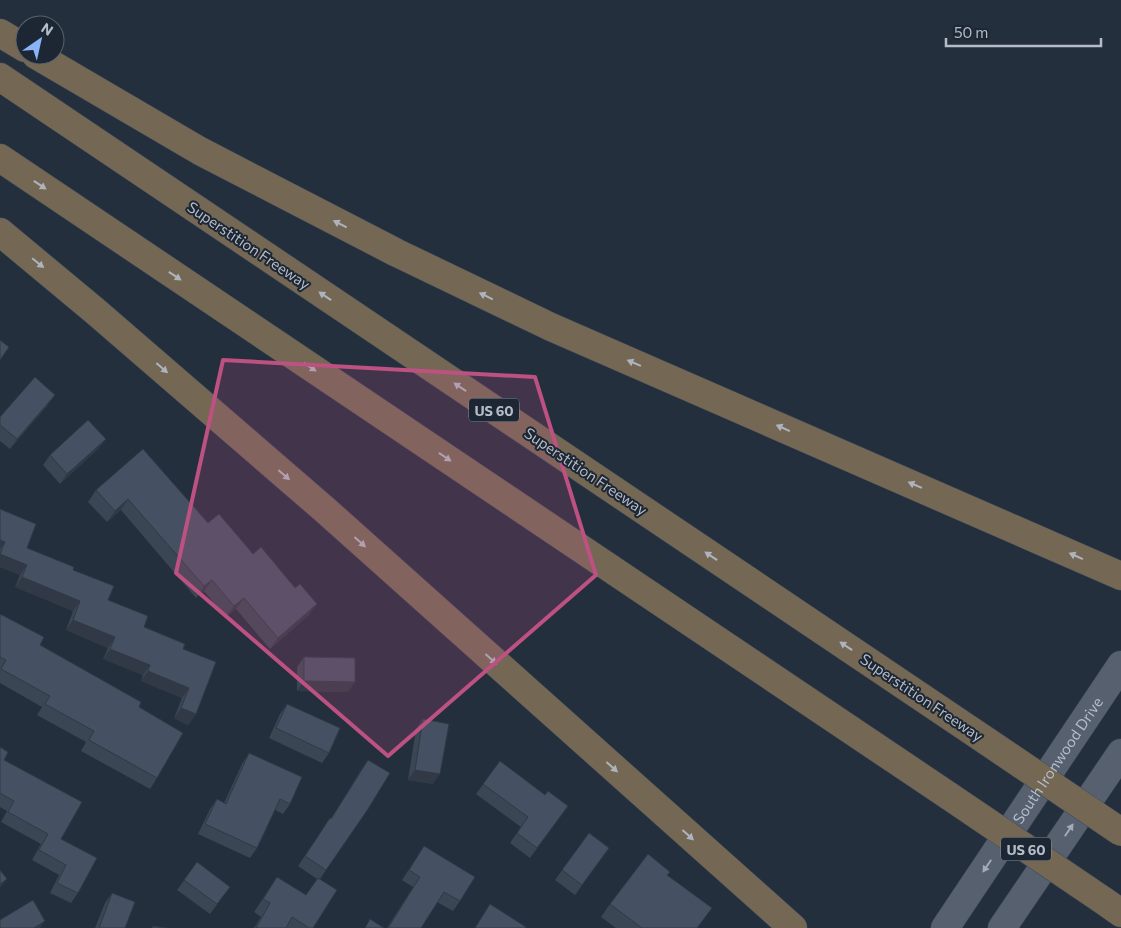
<svg xmlns="http://www.w3.org/2000/svg" width="1121" height="928" font-family="Commissioner,sans-serif">
<rect width="100%" height="100%" fill="#242f3e"/>
<g fill="none" stroke-linecap="round" stroke-linejoin="round">
<g stroke="#414a57" stroke-width="29">
<g id="primary">
<path id="s1" d="M945,928L1121,665"/>
<path d="M1002,928L1121,753"/>
</g>
</g>
<g stroke="#434c59" stroke-width="29">
<path id="highway" d="M0,33L25,48
M36,55L200,151L397,253L551,327L1121,576
M0,77L988,742
M0,158L949,796
M0,232L95,311L324,509L793,928
M1104,901L1121,913"/>
</g>
<use href="#primary" stroke="#56606e" stroke-width="28"/>
<use href="#highway" stroke="#746855" stroke-width="28"/>
<g stroke="#434c59" stroke-width="29" stroke-linecap="butt">
<path id="highway-bridge" d="M988,742L1121,832
M949,796L1104,901"/>
</g>
<use href="#highway-bridge" stroke="#746855" stroke-width="28"/>
</g>
<path fill="#3b4654" d="M48,405L10,449L0,441V417Z
M106,439L98,449L60,484L43,465L50,455Z
M143,449L208,523L253,554L309,615L270,649L236,609L226,617L204,591L196,598L121,510L107,522L88,502L96,490Z
M0,509L27,548L73,570L108,600L144,627L183,649L196,714L188,725L174,718L182,698L141,681L143,675L103,659L108,648L66,630L73,611L15,587L20,575L0,567Z
M0,614L40,645L139,707L157,778L150,789L81,751L86,742L37,715L42,707L0,683Z
M304,657L348,692L297,691V667Z
M287,704L329,753L322,763L269,738L280,714Z
M423,719L433,784L408,780L416,729Z
M0,747L4,760L61,839L78,893L71,903L50,893L59,875L32,860L41,844L1,822L7,811L0,807Z
M249,753L290,804L283,814L275,810L257,848L250,858L198,834L210,809L217,799L224,803L242,764Z
M368,760V809L320,879L313,928H254L261,917L254,912L277,877L306,895L317,879L298,866L330,818L331,819L361,770Z
M500,761L545,795L568,806L530,858L510,843L521,827L476,794Z
M589,833L609,848L575,895L555,880Z
M424,846L460,901L453,911L437,902L421,928H387L413,887L402,880Z
M197,862L230,887L210,914L177,890Z
M667,876L698,928H616L601,917L610,904Z
M112,893L125,928H95L105,903Z"/>
<path fill="#303945" d="M55,395L48,405L10,449L17,439Z
M106,439L98,449L60,484L67,474Z
M128,499L121,510L107,522L115,511Z
M0,540L5,542L0,549Z
M0,554L27,565L20,575L0,567Z
M22,577L80,601L73,611L15,587Z
M212,580L204,591L196,598L204,586Z
M244,598L236,609L226,617L234,606Z
M317,604L309,615L270,649L278,638Z
M73,620L115,637L108,648L66,630Z
M110,649L150,665L143,675L103,659Z
M148,671L189,688L182,698L141,681Z
M304,681L355,682L348,692L297,691Z
M181,708L196,714L188,725L174,718Z
M415,770L440,774L433,784L408,780Z
M7,879L0,888V884Z
M45,921L40,928H34Z"/>
<path fill="#455162" stroke="#303945" d="M0,340L9,347L0,360Z
M35,377L55,395L17,439L0,425V417Z
M88,420L106,439L67,474L50,455Z
M143,449L208,523L219,514L253,554L261,547L295,588L300,584L317,604L278,638L244,598L234,606L212,580L204,586L128,499L115,511L96,490Z
M0,509L36,524L27,548L74,567L73,570L114,586L108,600L148,616L144,627L185,644L183,649L216,662L196,714L181,708L189,688L148,671L150,665L110,649L115,637L73,620L80,601L22,577L27,565L0,554L5,542L0,540Z
M0,614L44,637L40,645L141,702L139,707L183,733L157,778L89,740L94,731L45,704L50,696L1,669L6,660L0,657Z
M304,657L355,658V682L304,681Z
M287,704L340,728L329,753L276,728Z
M423,719L449,724L440,774L415,770Z
M0,747L8,752L4,760L82,802L61,839L97,858L78,893L57,883L66,865L39,850L48,834L8,812L14,801L0,793Z
M249,753L302,777L290,804L280,799L257,848L205,824L217,799L226,804Z
M368,760L390,773L368,809L326,870L305,856L330,818L331,819Z
M500,761L545,795L548,791L568,806L537,848L517,833L528,817L483,784Z
M589,833L609,848L582,885L562,870Z
M424,846L475,877L460,901L444,892L421,928H388L420,877L409,870Z
M648,854L670,872L667,875L712,908L697,928H642L610,904Z
M197,862L230,887L217,904L184,880Z
M0,870L7,879L0,884Z
M277,877L306,895L318,878L337,890L313,928H309L292,917L286,928H256L270,903L263,899Z
M112,893L135,902L125,928H99Z
M33,900L45,921L34,928H0V920Z
M490,904L526,927L525,928H475Z
M370,919L384,928H365Z
M153,926L167,928H152Z"/>
<defs><path id="oneway-solid" d="M-6-.8H1V-3.2L6.5 0L1 3.2V.8H-6Z" transform="scale(1.25)"/></defs>
<g fill="#aeb4bd">
<use href="#oneway-solid" transform="translate(40 185) rotate(34)"/>
<use href="#oneway-solid" transform="translate(340 224) rotate(-153)"/>
<use href="#oneway-solid" transform="translate(38 263) rotate(39)"/>
<use href="#oneway-solid" transform="translate(175 276) rotate(34)"/>
<use href="#oneway-solid" transform="translate(325 296) rotate(-146)"/>
<use href="#oneway-solid" transform="translate(486 296) rotate(-154)"/>
<use href="#oneway-solid" transform="translate(634 363) rotate(-157)"/>
<use href="#oneway-solid" transform="translate(310 367) rotate(34)"/>
<use href="#oneway-solid" transform="translate(162 368) rotate(41)"/>
<use href="#oneway-solid" transform="translate(460 387) rotate(-146)"/>
<use href="#oneway-solid" transform="translate(783 428) rotate(-156)"/>
<use href="#oneway-solid" transform="translate(445 457) rotate(34)"/>
<use href="#oneway-solid" transform="translate(284 475) rotate(41)"/>
<use href="#oneway-solid" transform="translate(915 485) rotate(-157)"/>
<use href="#oneway-solid" transform="translate(360 542) rotate(42)"/>
<use href="#oneway-solid" transform="translate(711 556) rotate(-146)"/>
<use href="#oneway-solid" transform="translate(1076 556) rotate(-156)"/>
<use href="#oneway-solid" transform="translate(846 646) rotate(-146)"/>
<use href="#oneway-solid" transform="translate(491 659) rotate(42)"/>
<use href="#oneway-solid" transform="translate(612 767) rotate(42)"/>
<use href="#oneway-solid" transform="translate(688 835) rotate(42)"/>
</g>
<g fill="#a1aab7">
<use href="#oneway-solid" transform="translate(1069 830) rotate(-56)"/>
<use href="#oneway-solid" transform="translate(987 866) rotate(124)"/>
</g>
<path fill="#bd5182" fill-opacity="0.2" stroke="#bd5182" stroke-width="4" stroke-linejoin="round" d="M223,360L535,377L596,575L388,756L176,573Z"/>
<g text-anchor="middle" dominant-baseline="central" stroke-width="4" stroke-linejoin="round" paint-order="stroke">
<g fill="#1d2633" stroke="#878f9c" stroke-width="1">
<rect x="469" y="398.5" width="50" height="23" rx="4"/>
<rect x="1001" y="837.5" width="50" height="23" rx="4"/>
</g>
<g font-size="14" font-weight="bold" fill="#b4bcc9">
<text x="494" y="410">US 60</text>
<text x="1026" y="849">US 60</text>
</g>
<g font-size="15" fill="#b4bcc9" stroke="#1d2633">
<text transform="translate(249 245) rotate(34)">Superstition Freeway</text>
<text transform="translate(586 471) rotate(34)">Superstition Freeway</text>
<text transform="translate(922 697) rotate(34)">Superstition Freeway</text>
<text stroke="none"><textPath href="#s1" startOffset="202">South Ironwood Drive</textPath></text>
</g>
</g>
<g transform="translate(40 40) rotate(34)"><circle r="24" fill="#1d2633" stroke="#59626f"/>
<path d="M0-4L9 19L0 12L-9 19Z" fill="#8ab4f8"/>
<text y="-8" font-size="14" font-weight="bold" text-anchor="middle" fill="#b4bcc9">N</text>
</g>
<path d="M946 38v8h155v-8" fill="none" stroke="#b4bcc9" stroke-width="2.5"/>
<text x="954" y="38" font-size="15" fill="#b4bcc9" stroke="#1d2633" stroke-width="4" paint-order="stroke">50 m</text>
</svg>
